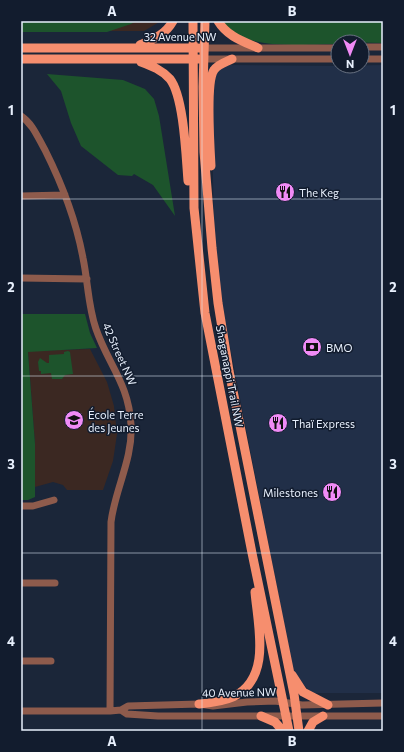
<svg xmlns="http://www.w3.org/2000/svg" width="404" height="752" font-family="Commissioner,sans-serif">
<rect width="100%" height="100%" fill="#1b2639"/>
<path fill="#212f48" d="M228,65L338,66L383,65V693H312L294,675L226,326L214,246L212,113L216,72Z"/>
<path fill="#3b2822" d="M21,21H161L144,31H90Z
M90,349L107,382L114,406L117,434L113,461L103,490H67L63,485L53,482L35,487V444L28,351Z"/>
<path fill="#1d542c" d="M21,21H136L131,24L107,32H21Z
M223,21H383V43L338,42V44C309,44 238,52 223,21Z
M47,74L123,80L145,89L154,99L159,116L175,216L153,185L134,174L132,176L118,175L81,146L71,123L61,91Z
M21,314H85L90,333L97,348L28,352L35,444V497L28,500H21Z
M68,351L70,352L73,374L65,375L62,379H52L51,373L41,374V371H39L38,362L40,358L47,363H49V355L64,354V352Z"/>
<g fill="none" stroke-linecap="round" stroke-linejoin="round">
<path stroke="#8e5b4c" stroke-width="7" d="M362,47H383
M204,48H338
M203,59H338
M362,59H383
M21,116C33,124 38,138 45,150C62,184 76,220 83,258C88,282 88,306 96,329C108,364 129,384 131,425C133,459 115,489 111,522L110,711
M21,196L65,195
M21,278L87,279
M21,506H33L54,500
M21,583H55
M21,661H51
M121,710L127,714L158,716H383
M21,711H110L121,710L128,706L199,704L213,706L247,702L275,701L302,705L383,703"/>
<path stroke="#f68e6e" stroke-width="9" d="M193,21L194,208L205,313L252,553L289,731
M205,21L203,87L204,152L212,248L218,303L229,371L294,694L299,731
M218,21C227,36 242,41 258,48
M140,45C154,39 165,35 173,21
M21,48H198
M21,59H198
M141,62C152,66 162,70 170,79C184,97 186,157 188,181
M211,166C210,149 206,81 214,70C218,64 226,62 232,59
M292,675L303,692L328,705
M199,704C210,703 222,702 233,697C272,678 258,627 255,592
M261,716L275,722L283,731
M308,731L313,722L323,716"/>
</g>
<path fill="none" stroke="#e8f0fd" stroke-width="1" stroke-opacity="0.55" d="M202,21V731M21,199H383M21,376H383M21,553H383"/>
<defs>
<g id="restaurant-disc" transform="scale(1)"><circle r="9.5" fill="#f08bf6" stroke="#121c2e"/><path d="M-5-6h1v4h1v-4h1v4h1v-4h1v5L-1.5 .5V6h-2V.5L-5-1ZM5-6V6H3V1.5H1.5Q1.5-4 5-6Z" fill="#111"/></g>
<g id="bank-disc" transform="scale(1)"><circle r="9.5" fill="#f08bf6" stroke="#121c2e"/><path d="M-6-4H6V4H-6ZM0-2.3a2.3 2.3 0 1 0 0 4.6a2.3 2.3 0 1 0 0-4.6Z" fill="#111"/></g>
<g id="school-disc" transform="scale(1)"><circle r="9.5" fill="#f08bf6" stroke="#121c2e"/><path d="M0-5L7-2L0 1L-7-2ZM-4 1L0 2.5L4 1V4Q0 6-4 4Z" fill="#111"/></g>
</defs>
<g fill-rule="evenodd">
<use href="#restaurant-disc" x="285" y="192"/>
<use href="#bank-disc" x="312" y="347"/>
<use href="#school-disc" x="74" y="420"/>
<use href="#restaurant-disc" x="278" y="423"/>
<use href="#restaurant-disc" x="332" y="492"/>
</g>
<g text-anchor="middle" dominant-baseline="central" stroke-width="3" stroke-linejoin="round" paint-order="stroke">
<g font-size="11" fill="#e8f0fd" stroke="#121c2e">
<text x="180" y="36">32 Avenue NW</text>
<text transform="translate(120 354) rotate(66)">42 Street NW</text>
<text transform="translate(230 376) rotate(79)">Shaganappi Trail NW</text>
<text transform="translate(239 692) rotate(-1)">40 Avenue NW</text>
</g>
<g font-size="11" fill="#e8f0fd" stroke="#121c2e" text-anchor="start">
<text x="299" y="192">The Keg</text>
<text x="326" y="347">BMO</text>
<text x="88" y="414">École Terre<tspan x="88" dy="13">des Jeunes</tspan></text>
<text x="292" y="423">Thaï Express</text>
<text x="318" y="492" text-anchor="end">Milestones</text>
</g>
</g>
<rect width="404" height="752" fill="none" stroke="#121c2e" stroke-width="44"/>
<g transform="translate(350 54) rotate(180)"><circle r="19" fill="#121c2e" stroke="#687181"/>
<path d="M0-3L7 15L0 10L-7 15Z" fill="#f08bf6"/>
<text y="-6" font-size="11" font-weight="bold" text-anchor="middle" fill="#e8f0fd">N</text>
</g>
<rect x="22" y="22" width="360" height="708" fill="none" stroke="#e8f0fd" stroke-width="1.5"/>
<g font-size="13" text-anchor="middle" font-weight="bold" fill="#e8f0fd">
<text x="112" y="16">A</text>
<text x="292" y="16">B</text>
<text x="11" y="115">1</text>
<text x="393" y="115">1</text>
<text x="11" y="292">2</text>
<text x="393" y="292">2</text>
<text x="11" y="469">3</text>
<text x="393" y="469">3</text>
<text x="11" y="646">4</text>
<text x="393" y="646">4</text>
<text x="112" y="746">A</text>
<text x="292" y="746">B</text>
</g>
</svg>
